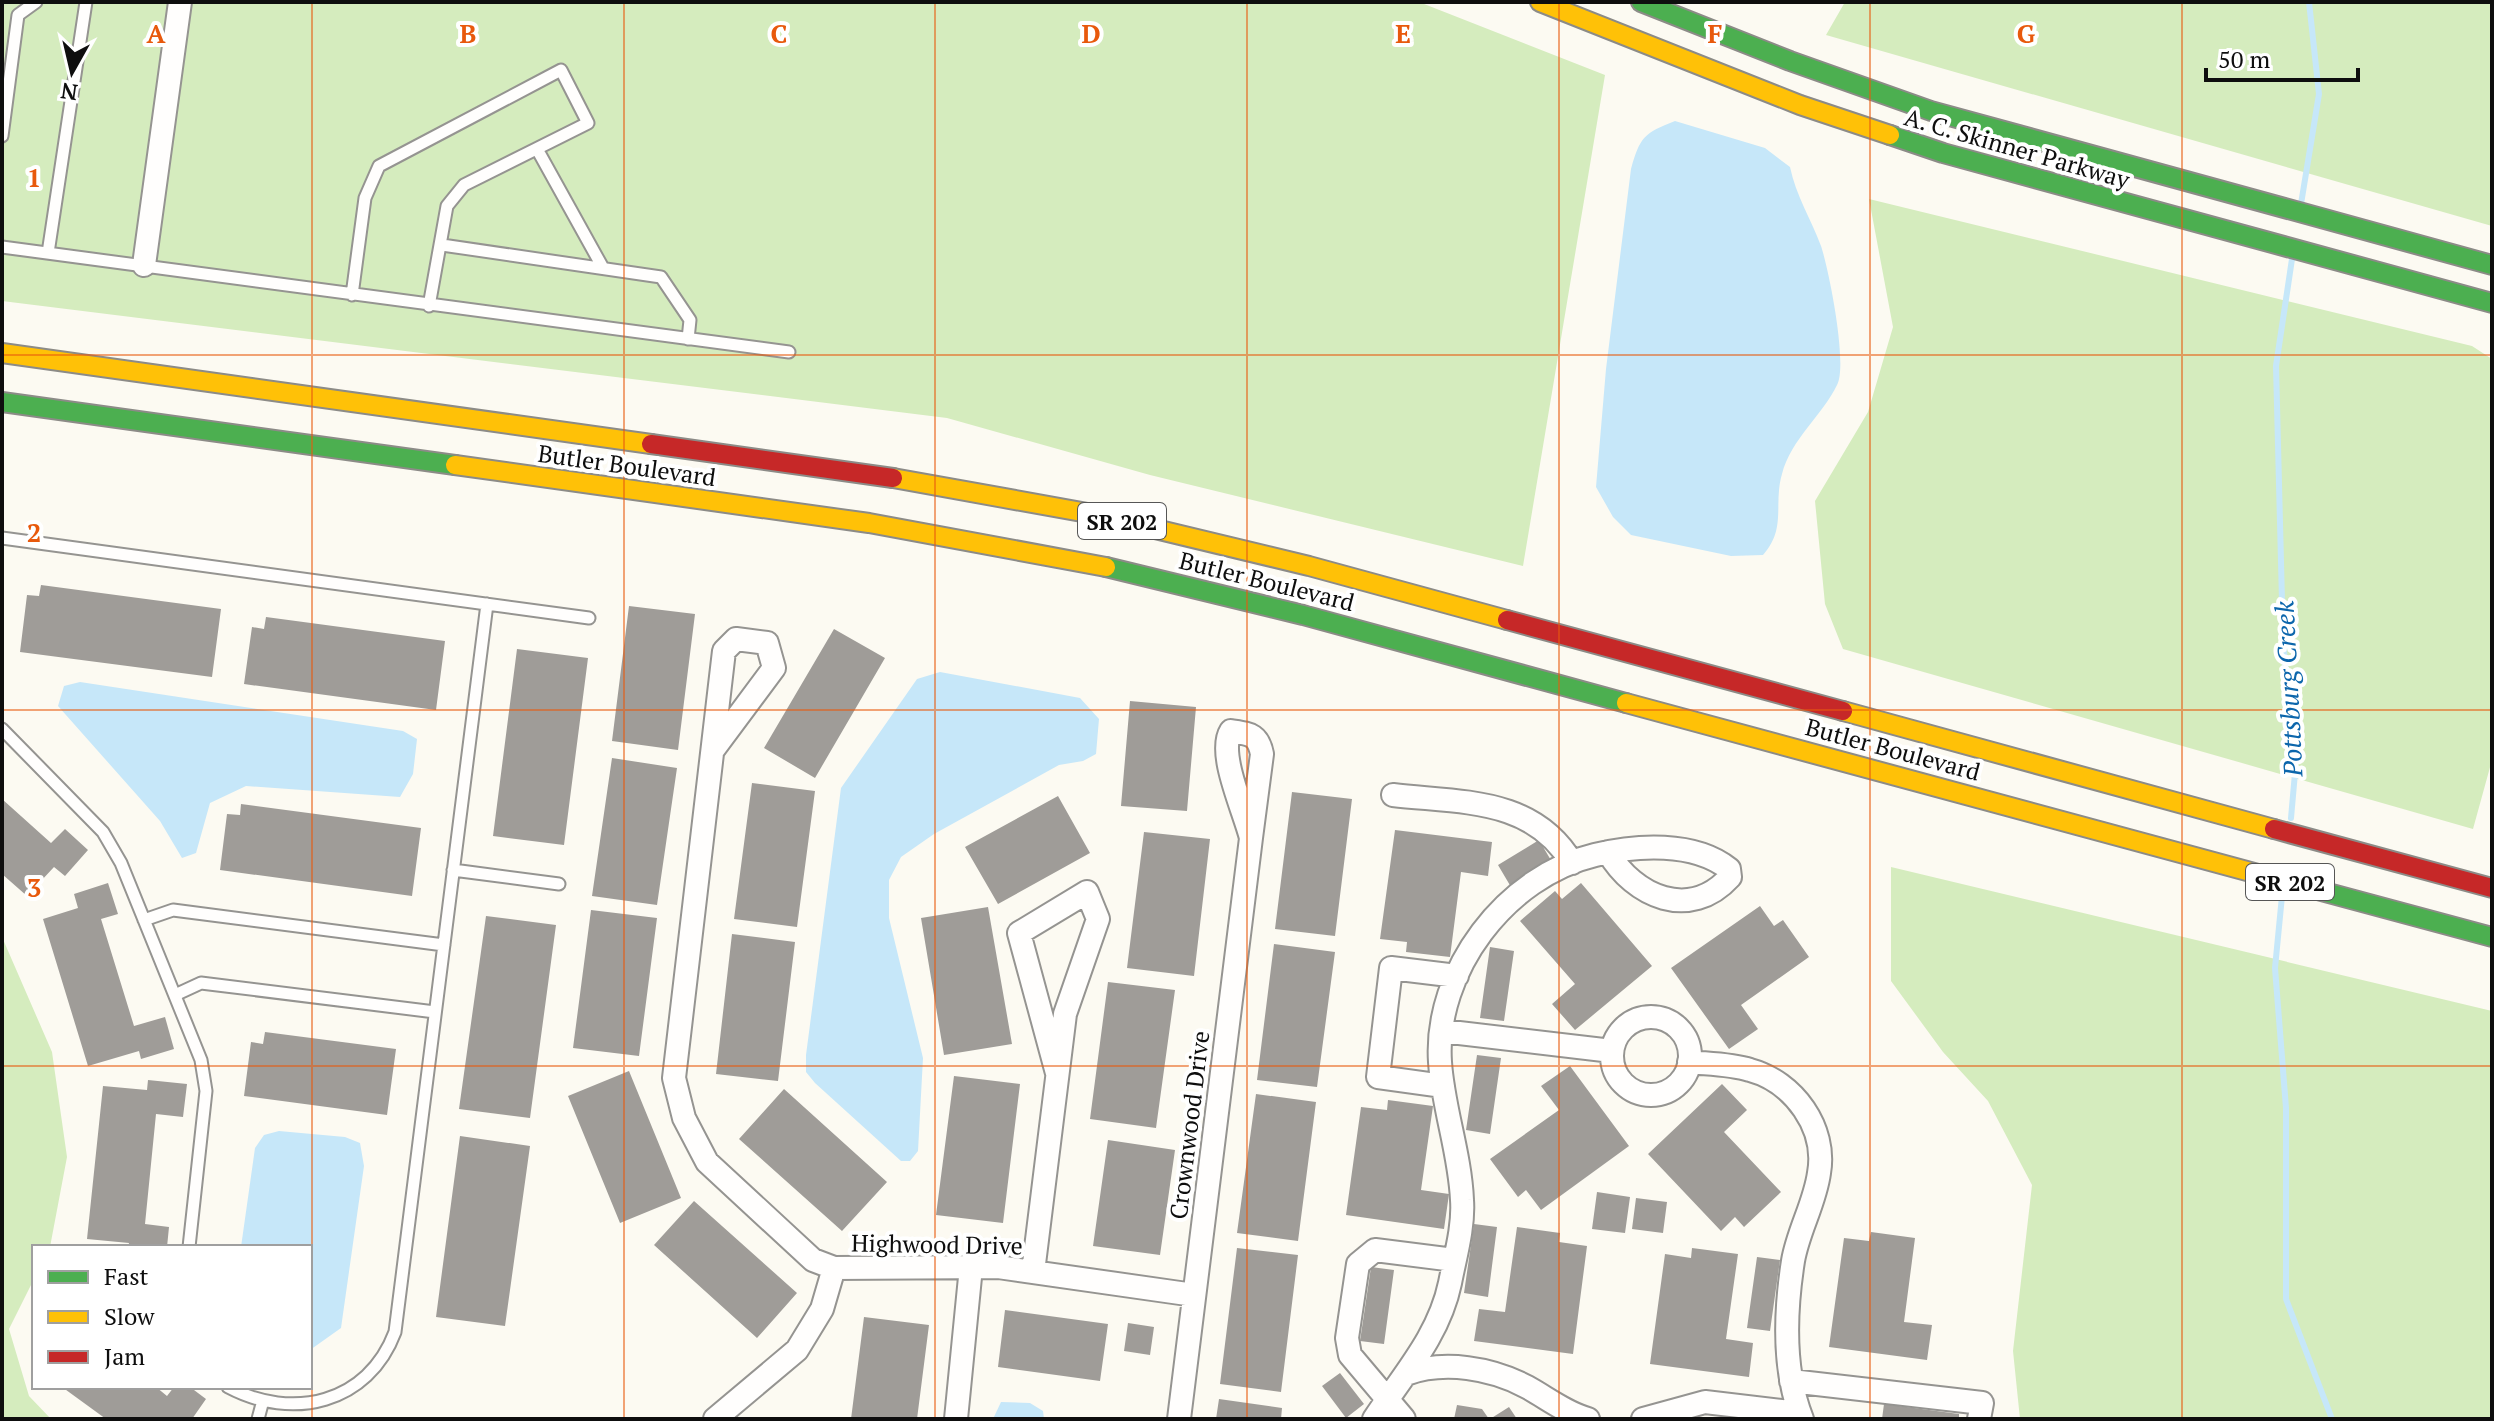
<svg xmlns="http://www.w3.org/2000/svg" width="2494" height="1421" font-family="'PT Serif',serif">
<rect width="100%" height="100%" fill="#fcfaf2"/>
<path fill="#d5ecbe" d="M2,2H1419L1605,75L1523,566L1150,475L947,418L2,301Z
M1845,2H2492V226L1826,35Z
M1869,199L2472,346L2492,359V760L2473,829L1843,649L1825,604L1815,501L1868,412L1893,327Z
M1891,867L2492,1011V1419H2020L2013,1351L2032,1185L1988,1101L1943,1052L1891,981Z
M2,937L52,1052L67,1157L50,1247H34V1279L9,1329L29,1396L51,1419H2Z"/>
<path fill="#c6e7f9" d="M1675,121L1765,148L1790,167C1796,196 1811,219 1821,246C1829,270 1848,365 1837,385C1822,416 1791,439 1782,474C1773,505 1787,528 1763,555L1731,556L1631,535L1613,517L1596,487L1606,369L1631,169C1640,137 1644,133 1675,121Z
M940,672L1080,698L1099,719L1096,754L1083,761L1059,765L934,834L901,857L889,880V918L923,1058L918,1151L910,1161H901L815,1083L806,1072V1055L841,788L917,679Z
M80,682L403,731L417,739L413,774L400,797L246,786L210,803L196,853L182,858L160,821L58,706L64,686Z
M279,1131L345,1137L360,1143L364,1166L341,1328L310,1350V1247H241L255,1148L264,1135Z
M1001,1402L1030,1403L1043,1411L1044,1419H993Z"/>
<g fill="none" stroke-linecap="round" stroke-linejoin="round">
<path stroke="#c6e7f9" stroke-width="6" d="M2301,204L2319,94L2309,2
M2291,818L2295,773L2283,640L2276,366L2292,259
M2282,896L2275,968L2286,1108V1299L2332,1419"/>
</g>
<path fill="#9f9c98" d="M41,585L221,609L212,677L20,652L27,595L39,596Z
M629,606L695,614L678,750L612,741Z
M266,617L445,641L436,710L244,684L252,627L264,629Z
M834,629L885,658L815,778L764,748Z
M517,649L588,658L564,845L493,836Z
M1130,701L1196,707L1187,811L1121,806Z
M612,758L677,768L657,905L592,896Z
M752,783L815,791L797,927L734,919Z
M1292,792L1352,799L1335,936L1275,929Z
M1058,796L1090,853L998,904L965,847Z
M2,799L51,843L65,829L88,850L65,876L54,867L27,896L2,874Z
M241,804L421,828L412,896L220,870L227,814L240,815Z
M1395,830L1492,842L1488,876L1461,872L1450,957L1406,952L1407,942L1380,939Z
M1144,832L1210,839L1194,976L1127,968Z
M1539,840L1552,862L1511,887L1498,865Z
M108,883L118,914L101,919L134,1026L165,1017L174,1049L141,1059L139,1051L88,1066L43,919L78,908L74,894Z
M1581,883L1652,966L1575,1030L1552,1004L1575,984L1520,921L1555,891L1562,899Z
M1760,906L1774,926L1783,920L1809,957L1741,1005L1758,1029L1729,1049L1671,968Z
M988,907L1012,1044L944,1055L921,918Z
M591,910L657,918L639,1056L573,1048Z
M486,916L556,925L530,1118L459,1109Z
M732,934L795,942L778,1081L716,1074Z
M1274,944L1335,952L1317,1087L1257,1080Z
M1490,947L1514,951L1504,1021L1480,1018Z
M1108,982L1175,990L1156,1128L1090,1119Z
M265,1032L396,1049L387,1115L244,1096L251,1042L263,1044Z
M1477,1055L1501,1058L1490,1134L1466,1130Z
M1570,1066L1629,1146L1541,1210L1526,1190L1518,1197L1490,1159L1559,1110L1541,1086Z
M629,1071L681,1198L620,1223L568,1096Z
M954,1076L1020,1084L1003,1223L936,1215Z
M148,1080L187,1084L183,1117L156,1114L145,1224L169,1227L167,1247H128L129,1243L87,1239L103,1086L147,1090Z
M1722,1084L1747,1110L1724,1132L1781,1192L1744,1227L1735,1217L1721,1231L1648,1154Z
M784,1089L887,1182L842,1231L739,1139Z
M1256,1094L1316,1102L1298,1241L1237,1233Z
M1388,1100L1433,1106L1421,1190L1449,1194L1444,1229L1346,1215L1361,1107L1387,1110Z
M460,1136L530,1146L505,1326L436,1317Z
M1108,1140L1175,1150L1160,1255L1093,1246Z
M1597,1192L1630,1197L1625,1233L1592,1229Z
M1636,1198L1667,1202L1663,1233L1632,1229Z
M694,1201L797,1293L757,1338L654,1245Z
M1474,1224L1497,1227L1488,1297L1464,1293Z
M1517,1227L1560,1233L1559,1242L1587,1246L1573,1354L1474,1341L1479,1309L1505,1312Z
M1871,1232L1915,1238L1904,1322L1932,1325L1927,1360L1829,1347L1844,1238L1869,1241Z
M1237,1248L1298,1255L1281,1392L1220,1384Z
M1692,1248L1738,1254L1726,1339L1753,1343L1749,1377L1650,1364L1665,1254L1691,1258Z
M1757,1257L1780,1260L1770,1331L1747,1328Z
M1371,1267L1394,1270L1384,1344L1360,1341Z
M1005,1310L1108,1324L1100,1381L998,1367Z
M864,1317L929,1325L917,1419H851Z
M1128,1323L1154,1327L1150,1355L1124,1351Z
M1340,1373L1364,1404L1346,1418L1322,1386Z
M62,1387H156L167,1396L174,1387H190L206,1399L192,1419H106Z
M1219,1399L1282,1408L1281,1419H1216Z
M1884,1404L1959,1414V1419H1882Z
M1457,1405L1482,1409L1489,1419H1454Z
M1509,1407L1517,1419H1490Z"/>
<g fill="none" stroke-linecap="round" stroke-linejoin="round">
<g stroke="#959491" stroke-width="15">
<path id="lane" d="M2,136L18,15L36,2
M537,149L603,268
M442,245L661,277L690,320L688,339
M2,247L789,352
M48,253L86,2
M352,295L365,198L379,166L561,70L588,123L464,185L447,206L429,306
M2,538L589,618
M2,729L103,832L121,863L201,1060L206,1091L189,1247
M453,870L559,884
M144,920L173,910L444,945
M175,995L201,983L435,1012
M228,1387C292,1421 368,1404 395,1332L487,604
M258,1419L262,1404"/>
</g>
<g stroke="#959491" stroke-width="26">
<path id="street" d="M144,265L180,2
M713,750L774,668L767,643L736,639L724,651L674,1078L684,1118L707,1162L813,1260L834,1268L998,1267L1194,1295
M1393,795C1461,803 1533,797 1572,863
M1612 1056a39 39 0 1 1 78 0a39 39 0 1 1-78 0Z
M1442,1031L1612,1051
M1689,1062C1709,1064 1731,1064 1750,1070C1794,1082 1827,1128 1819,1173C1815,1203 1798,1231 1793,1261C1785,1312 1783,1371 1802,1419
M1443,1086L1378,1077L1391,968L1457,976
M1033,1272L1065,1014L1098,919L1087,892L1019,933L1057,1073
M1406,1374C1444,1360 1492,1368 1527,1387C1547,1398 1566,1413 1588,1419
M1791,1381L1982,1403L1979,1419
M715,1419L797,1350L822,1309L834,1268
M956,1419L971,1267
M1179,1419L1251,838L1262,754C1258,734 1250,734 1231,731C1217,753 1244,810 1251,838
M1374,1419C1403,1375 1439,1336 1450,1283C1455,1257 1464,1227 1462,1200C1460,1153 1443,1108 1440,1062C1434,971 1506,876 1595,855C1636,845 1694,841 1729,869L1730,877C1690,921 1634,897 1608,852
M1404,1419L1350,1355L1347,1338L1358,1264L1375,1250L1454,1260
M1643,1419L1705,1402L1799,1413"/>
</g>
<g stroke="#8c8b87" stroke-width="22">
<path id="fast" d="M1641,2L1790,61L1931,111L2492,265
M1890,135L1943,153L2492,303
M2,402L455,465
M1106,567L1303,615L1626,703
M2295,884L2492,937"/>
</g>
<g stroke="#8c8b87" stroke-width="22">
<path id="slow" d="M1540,2L1800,105L1890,135
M2,353L651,444
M455,465L869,523L1106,567
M893,478L1093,514L1309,566L1507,620
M1626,703L2295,884
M1843,711L2274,829"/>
</g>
<g stroke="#8c8b87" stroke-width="22">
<path id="jam" d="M651,444L893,478
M1507,620L1843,711
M2274,829L2492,888"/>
</g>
<use href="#lane" stroke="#fffefd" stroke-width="11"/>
<use href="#street" stroke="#fffefd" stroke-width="22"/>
<use href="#fast" stroke="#4caf50" stroke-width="18"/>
<use href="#slow" stroke="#ffc107" stroke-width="18"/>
<use href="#jam" stroke="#c62828" stroke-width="18"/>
</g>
<path fill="none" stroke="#e8590c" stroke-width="2" stroke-opacity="0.55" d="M312,2V1419M624,2V1419M935,2V1419M1247,2V1419M1559,2V1419M1870,2V1419M2182,2V1419M2,355H2492M2,710H2492M2,1066H2492"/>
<g text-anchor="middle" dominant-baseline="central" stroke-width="8" stroke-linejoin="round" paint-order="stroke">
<g fill="#fff" stroke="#565656" stroke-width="2">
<rect x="1078" y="503" width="88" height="36" rx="6"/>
<rect x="2246" y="864" width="88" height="36" rx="6"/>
</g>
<g font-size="22" font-weight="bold" fill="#0e0e0e">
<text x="1122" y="521">SR 202</text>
<text x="2290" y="882">SR 202</text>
</g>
<g font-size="24" fill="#0e0e0e" stroke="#fff">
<text transform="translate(2017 148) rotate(16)">A. C. Skinner Parkway</text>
<text transform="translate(627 465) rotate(8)">Butler Boulevard</text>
<text transform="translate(1267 581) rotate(14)">Butler Boulevard</text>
<text transform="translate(1893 749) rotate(15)">Butler Boulevard</text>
<text transform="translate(1189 1125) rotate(-83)">Crownwood Drive</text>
<text transform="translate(937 1244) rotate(1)">Highwood Drive</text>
</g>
<g font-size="26" font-style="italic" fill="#0c66ac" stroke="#fff">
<text transform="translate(2288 689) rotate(-93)">Pottsburg Creek</text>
</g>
</g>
<g font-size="26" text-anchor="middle" font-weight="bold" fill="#e8590c" stroke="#fff" stroke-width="8" stroke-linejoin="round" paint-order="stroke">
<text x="156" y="43">A</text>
<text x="468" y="43">B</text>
<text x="779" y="43">C</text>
<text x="1091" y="43">D</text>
<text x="1403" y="43">E</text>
<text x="1715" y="43">F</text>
<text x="2026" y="43">G</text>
<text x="34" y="187">1</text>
<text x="34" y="542">2</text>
<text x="34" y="897">3</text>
</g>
<rect width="2494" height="1421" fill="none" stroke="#0e0e0e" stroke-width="8"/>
<rect x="32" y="1245" width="280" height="144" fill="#ffffff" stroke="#9f9f9f" stroke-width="2"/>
<rect x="48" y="1271" width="40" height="12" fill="#4caf50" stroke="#9f9f9f" stroke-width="2"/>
<text x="104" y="1285" font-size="24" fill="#0e0e0e">Fast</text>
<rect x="48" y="1311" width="40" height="12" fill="#ffc107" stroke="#9f9f9f" stroke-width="2"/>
<text x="104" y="1325" font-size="24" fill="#0e0e0e">Slow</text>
<rect x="48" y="1351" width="40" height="12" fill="#c62828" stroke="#9f9f9f" stroke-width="2"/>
<text x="104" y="1365" font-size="24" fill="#0e0e0e">Jam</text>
<g transform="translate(72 72) rotate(188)" stroke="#ffffff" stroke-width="6" paint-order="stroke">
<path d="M0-6L14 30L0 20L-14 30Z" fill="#0e0e0e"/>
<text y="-12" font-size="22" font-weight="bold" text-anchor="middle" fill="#0e0e0e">N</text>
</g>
<path d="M2206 68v12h152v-12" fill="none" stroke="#0e0e0e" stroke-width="4"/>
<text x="2218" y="68" font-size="24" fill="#0e0e0e" stroke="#ffffff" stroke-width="6" paint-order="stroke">50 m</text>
</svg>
